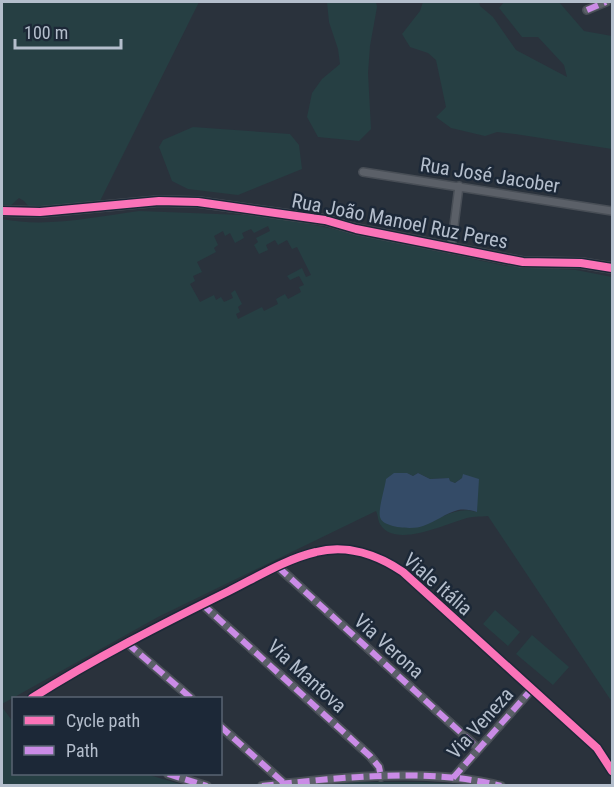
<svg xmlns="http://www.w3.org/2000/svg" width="614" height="787" font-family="'Roboto Condensed',sans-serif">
<rect width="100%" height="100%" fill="#2a323c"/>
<path fill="#263f43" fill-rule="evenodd" d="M2,2H199L99,203L31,209L24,201L19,198L8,208H2Z
M327,2H376L377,7L370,46L368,73L371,129L359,141L318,137L307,117L312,93L322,79L340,64L338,49L329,22Z
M423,2H479L480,6L493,17L516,50L567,77L564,65L538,37H522L499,8L504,2H559L584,31L612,36V149L515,134L497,132L485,136L451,128L436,117L446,107L436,60L428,53L410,47L402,34L420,11Z
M193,127L290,134L299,145L302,169L238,195L188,189L172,181L159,147L163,140Z
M139,211L272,216L506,266L576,270L612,277V702L488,516C480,517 471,516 464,519C445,524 394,549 380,524C378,521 378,515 376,511L158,617L2,704V219C46,228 94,217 139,211ZM268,226L270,231L256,238L258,242L254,245L259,254L268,250L266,245L275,240L278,245L287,240L292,249L297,247L311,275L306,277L302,268L287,276L290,280L299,276L304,285L299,287L301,292L288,299L285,294L276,299L278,304L264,311L262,307L238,319L236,314L240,312L238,307L242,304L235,290L231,293L233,298L224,302L221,297L216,300L214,295L200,302L190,284L195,281L193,276L202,272L197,262L216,252L214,248L218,245L214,236L223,231L225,236L230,233L235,243L244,238L242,233L251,229L254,233ZM407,473L413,476L418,473L430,479L449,478L450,481L455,483L462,478L476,512C464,508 454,512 443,516Z
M495,610L520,632L508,646L483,624Z
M532,635L569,667L553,685L516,654Z
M2,707L13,722L14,774H146L183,785H2Z
M356,782H422L477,785H320Z"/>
<path fill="#344b67" d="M394,473H407L413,476L418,473L430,479L449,478L450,481L455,483L462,478L463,474L479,479L477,512C471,510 465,509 458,510C446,513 435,522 423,526C414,530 382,528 380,517C378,509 385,488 386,479Z"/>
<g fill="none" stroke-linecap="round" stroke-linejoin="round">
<g stroke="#484e56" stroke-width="10">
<path id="street" d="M587,10L606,2
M363,172L612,211
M451,249L459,186
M278,567L479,749
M202,604L370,756L379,767L381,777
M127,643L191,698
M32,698C95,658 162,624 229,591C257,577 286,559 316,552C347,544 378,555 403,572L597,748L612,771
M220,726L284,783
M168,774L207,786
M453,778L531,690
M262,786C335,778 430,767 501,786"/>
</g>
<g stroke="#484e56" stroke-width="12">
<path id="secondary" d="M2,211L40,212L159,201L198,202L325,220L356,229L507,259L523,262L581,263L612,268"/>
</g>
<use href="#street" stroke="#5b6068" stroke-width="7"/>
<use href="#secondary" stroke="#595f67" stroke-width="9"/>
<path stroke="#ca8be6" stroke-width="6" stroke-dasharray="12 6" stroke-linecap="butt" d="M587,10L606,2
M278,567L479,749
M202,604L370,756L379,767L381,777
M127,643L191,698
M220,726L284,783
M168,774L207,786
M453,778L531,690
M262,786C335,778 430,767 501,786"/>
<g stroke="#1c2837" stroke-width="11">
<path id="cycleway" d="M2,211L40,212L159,201L198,202L325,220L356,229L507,259L523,262L581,263L612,268
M32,698C95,658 162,624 229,591C257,577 286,559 316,552C347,544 378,555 403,572L597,748L612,771"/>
</g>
<use href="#cycleway" stroke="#fb73b8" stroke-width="8"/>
</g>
<g text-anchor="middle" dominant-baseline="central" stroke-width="5" stroke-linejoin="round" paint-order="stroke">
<g font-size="20" fill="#b4becc" stroke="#1c2837">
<text transform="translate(490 175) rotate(9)">Rua José Jacober</text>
<text transform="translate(400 221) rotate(11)">Rua João Manoel Ruz Peres</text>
<text transform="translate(438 584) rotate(41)">Viale Itália</text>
<text transform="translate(389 646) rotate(42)">Via Verona</text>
<text transform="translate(307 676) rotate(42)">Via Mantova</text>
<text transform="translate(480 723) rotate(-48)">Via Veneza</text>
</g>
</g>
<rect width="614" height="787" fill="none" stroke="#b4becc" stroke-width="6"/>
<rect x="12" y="697" width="210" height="78" fill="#1c2837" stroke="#596473" stroke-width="1.5"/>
<rect x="24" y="716" width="30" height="9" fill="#fb73b8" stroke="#596473" stroke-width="1.5"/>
<text x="66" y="727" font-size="18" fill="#b4becc">Cycle path</text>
<rect x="24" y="746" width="30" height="9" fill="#ca8be6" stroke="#596473" stroke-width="1.5"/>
<text x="66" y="757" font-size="18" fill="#b4becc">Path</text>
<path d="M15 39v9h106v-9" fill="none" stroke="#b4becc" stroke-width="3"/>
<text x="24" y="39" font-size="18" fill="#b4becc" stroke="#1c2837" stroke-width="4.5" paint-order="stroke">100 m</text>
</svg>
